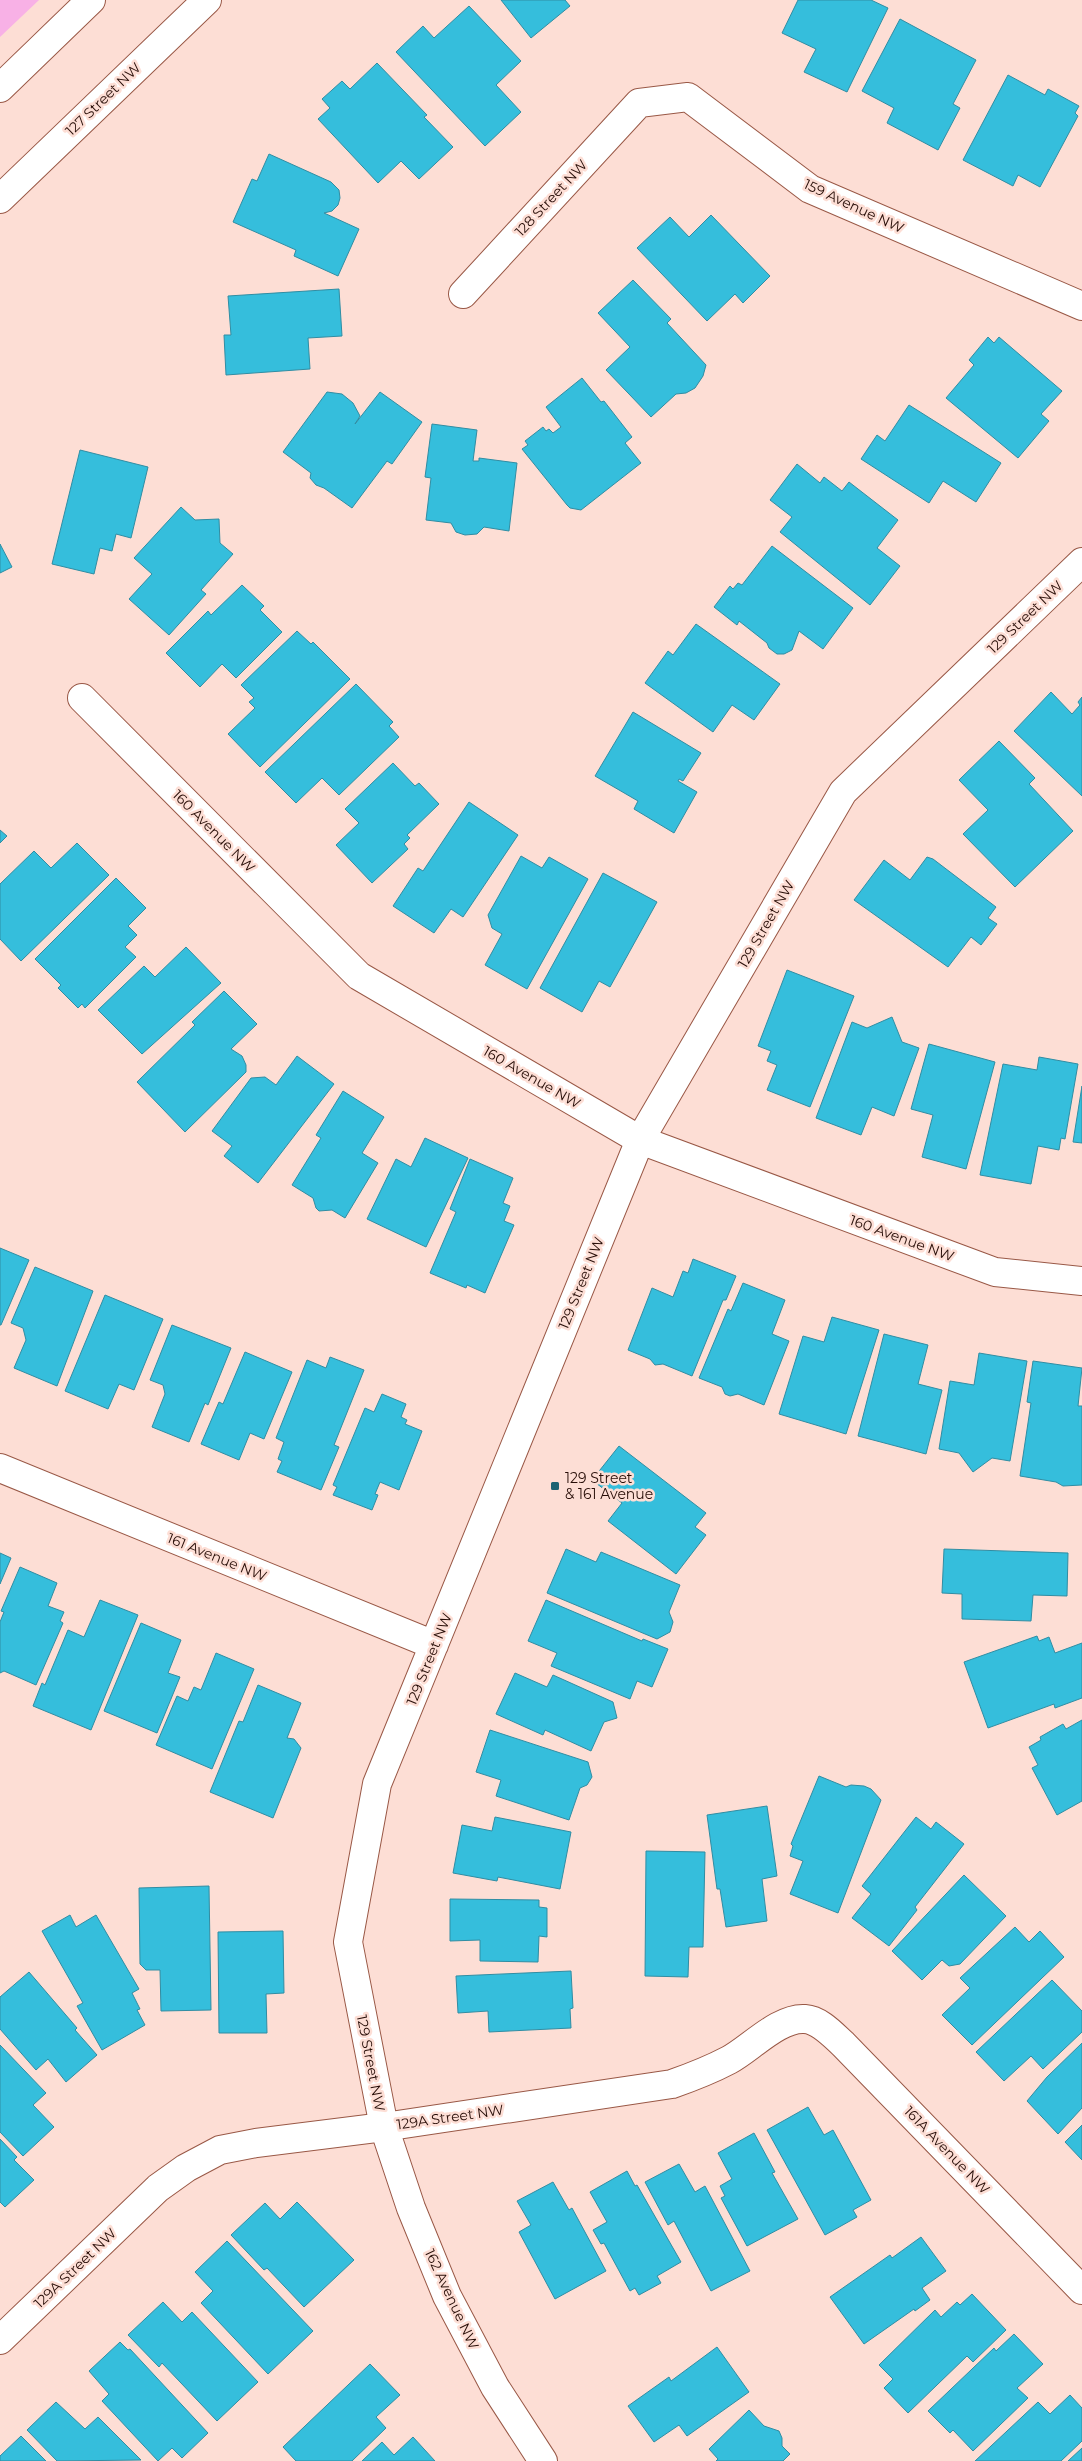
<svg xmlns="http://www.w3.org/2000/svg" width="1082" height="2461" font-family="Montserrat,sans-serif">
<rect width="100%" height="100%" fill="#fdded5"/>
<path fill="#f8b1e6" d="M0,0H39L0,37Z"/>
<path fill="#35bedc" stroke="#308da3" d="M501,0H565L570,6L531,38Z
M798,0H871L888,8L847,92L804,72L816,49L782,33Z
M469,6L521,61L496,85L521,112L485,146L396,52L423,26L434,38Z
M900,19L976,60L953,104L960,108L938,150L887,123L894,108L862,91Z
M377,63L427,115L424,117L453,147L419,179L401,161L378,183L318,119L330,108L322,99L342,81L350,89Z
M1008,75L1045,95L1048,89L1079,106L1075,113L1078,116L1040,187L1018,175L1013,186L963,160Z
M269,154L331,182L339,190L340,198L338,205L332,211L324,213L359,229L338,276L294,256L296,250L233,222L252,179L257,181Z
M711,215L770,276L743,303L735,294L707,321L637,248L670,217L689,237Z
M633,280L671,319L667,323L706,365L703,376L695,388L686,393L676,394L651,417L606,370L630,347L598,313Z
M339,289L342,336L308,338L310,369L226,375L224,335H231L228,296Z
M988,337L994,343L999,337L1062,391L1041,414L1049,421L1018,458L946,398L974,365L969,360Z
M582,378L601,402L604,401L632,437L625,443L641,463L581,510L570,508L567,505L522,449L528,445L525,441L543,427L546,431L549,429L553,433L561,427L546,407Z
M327,392L342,394L353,403L360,416L355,424L380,392L422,422L392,464L387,461L352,508L324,488L316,485L310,478L311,473L283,452Z
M909,405L1001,463L976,502L943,481L929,503L861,459L877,435L885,441Z
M432,424L477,430L473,461H479V458L517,463L509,531L484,527L477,534L465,535L456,532L451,523L426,520L431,478L425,477Z
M80,450L148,467L131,538L116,534L112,551L100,548L94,574L52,564Z
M797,464L820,483L824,477L842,491L849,482L898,520L877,548L900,566L870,605L780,532L792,517L770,500Z
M181,507L195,520L219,519L220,543L233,554L201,590L206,594L169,635L129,599L152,574L134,558Z
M0,544L12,567L0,573Z
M772,546L853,608L823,649L799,631L792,650L784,654H777L769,648L767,643L739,621L737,625L714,607L730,586L733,589L738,583L742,585Z
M242,585L264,606L260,610L282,632L236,678L222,664L200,687L166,653L208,611L211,615Z
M696,624L780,684L754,720L732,705L713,732L645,683L668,651L673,655Z
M297,631L311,644L313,642L350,679L260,767L228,734L255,708L249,702L254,698L241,685Z
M356,684L393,722L389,726L399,737L339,795L322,778L296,803L265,772Z
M1051,692L1072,714L1080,705L1078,702L1082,697V796L1014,731Z
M633,712L701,753L683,781L679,779L678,781L697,792L674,833L634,809L638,801L595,776Z
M999,741L1035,778L1029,784L1073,831L1015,887L963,834L988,810L959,780Z
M393,763L415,786L419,783L439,804L407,835L410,838L404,844L408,849L372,883L336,845L359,823L345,809Z
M469,802L518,835L463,917L451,909L434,933L393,906L418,868L423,871Z
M0,830L7,836L0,843Z
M77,843L109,875L21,961L0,939V884L34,851L51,868Z
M521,856L542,868L549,857L588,879L527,989L485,965L502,934L492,928L488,915Z
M927,857L933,859L996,907L988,918L997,924L981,945L971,937L948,967L854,900L884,860L910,880Z
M603,873L657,902L610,987L599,981L582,1012L540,988Z
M116,878L146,908L128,926L137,935L125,947L136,957L85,1008L82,1004L78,1008L58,988L61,985L35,959Z
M186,947L221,983L142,1054L98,1010L144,966L155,977Z
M787,970L854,996L810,1107L767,1090L777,1065L767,1061L771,1051L758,1046Z
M224,991L257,1024L231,1049L242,1056L246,1065V1072L185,1132L137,1082L195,1025L192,1022Z
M892,1017L902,1042L919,1048L894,1116L872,1107L861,1135L816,1118L852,1022L867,1028Z
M929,1044L995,1062L966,1169L922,1157L933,1115L911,1109Z
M297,1056L334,1084L258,1183L224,1156L232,1146L212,1131L251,1078L265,1077L276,1085Z
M1039,1057L1078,1064L1065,1139L1061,1138L1059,1150L1038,1146L1031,1184L980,1175L1003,1064L1037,1070Z
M1082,1086V1143L1073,1142Z
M343,1091L384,1117L362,1153L378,1163L345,1218L332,1210L319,1211L316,1208L313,1198L292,1185L321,1138L316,1135Z
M425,1138L468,1158L426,1247L367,1219L396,1159L411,1167Z
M470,1159L513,1178L503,1203L510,1206L504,1221L514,1225L485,1293L467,1285L466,1288L430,1273L456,1212L450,1209Z
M0,1248L29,1260L1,1325H0Z
M693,1259L736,1276L726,1300H723L692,1376L663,1364L655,1365L650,1359L628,1350L652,1288L673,1297L683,1271L688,1273Z
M35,1267L93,1291L57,1386L14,1368L26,1340L23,1328L11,1323Z
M743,1283L785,1300L772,1334L789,1341L764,1405L738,1394L730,1396L725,1394L722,1387L699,1378L728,1309L731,1311Z
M105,1295L163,1319L134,1390L119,1384L108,1409L65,1391Z
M832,1317L879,1330L846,1434L779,1414L803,1336L824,1342Z
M172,1325L231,1348L208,1405L205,1403L189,1442L152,1427L165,1394L163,1385L150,1380Z
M884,1334L928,1345L918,1384L942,1390L926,1454L858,1436Z
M245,1352L292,1372L264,1439L250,1433L239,1460L201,1444L219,1402L223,1404Z
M979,1353L1027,1361L1010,1461L992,1458L973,1472L959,1453L939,1449L950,1381L974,1385Z
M330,1357L364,1370L334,1445L339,1447L321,1490L277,1472L282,1461L278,1459L284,1442L276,1438L307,1360L326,1368Z
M1033,1361L1082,1368L1078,1406H1082V1485L1063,1486L1056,1482L1020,1476L1031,1403L1027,1402Z
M382,1394L406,1404L401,1417L407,1420L405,1424L422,1431L399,1490L380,1482L375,1494L378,1495L372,1510L333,1495L337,1487L333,1485L365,1408L374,1412Z
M619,1446L706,1513L695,1527L706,1535L676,1574L608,1521L622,1503L592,1480Z
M566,1549L596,1562L601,1552L680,1585L669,1612L673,1622L670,1632L657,1639L547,1593Z
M944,1549L1068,1553L1067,1596L1033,1595L1031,1621L962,1619V1594L942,1593Z
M0,1553L11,1558L0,1584Z
M20,1567L57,1583L48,1606L64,1612L60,1621L63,1623L36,1685L4,1671L0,1673V1622L4,1612L1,1611Z
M100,1600L138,1615L91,1730L33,1706L42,1683L45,1685L68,1630L84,1637Z
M546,1600L642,1641L643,1639L668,1649L652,1687L637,1681L630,1699L551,1666L557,1653L528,1641Z
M141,1623L181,1640L168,1673L180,1677L157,1733L104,1711Z
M1037,1636L1039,1641L1049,1637L1055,1653L1082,1643V1698L1055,1708L1054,1704L988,1728L964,1662Z
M216,1653L254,1669L212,1769L156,1745L177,1696L188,1701L194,1687L201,1690Z
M515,1673L547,1687L553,1675L613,1702L617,1718L604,1722L591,1751L545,1730L543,1735L496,1714Z
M258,1685L301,1703L287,1738L294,1739L301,1748L273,1818L210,1792L239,1721L243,1722Z
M1082,1720V1801L1057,1815L1032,1768L1038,1765L1029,1747L1041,1740L1040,1737L1063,1724L1066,1729Z
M490,1730L588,1762L592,1777L587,1785L580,1788L569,1820L496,1796L501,1780L476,1772Z
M819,1776L846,1787L851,1785L864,1786L871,1789L881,1800L838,1913L790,1894L803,1861L790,1856L793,1846L791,1844Z
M767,1806L777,1876L762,1879L767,1921L726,1927L720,1889H717L707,1815Z
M495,1817L571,1832L560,1889L498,1877L497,1881L453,1873L462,1825L492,1831Z
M916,1817L931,1829L936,1822L964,1844L915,1907L917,1910L889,1946L852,1918L871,1894L862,1886Z
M646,1851L705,1852L703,1947H689L688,1977L645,1976Z
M964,1875L1006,1916L960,1964L949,1966L942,1960L922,1980L892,1951Z
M209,1886L211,2010L161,2011L160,1970H146L140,1964L139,1888Z
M450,1899L539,1900V1907L547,1908V1937L539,1936L538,1962L480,1961V1940L450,1941Z
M70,1915L76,1927L96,1915L139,1989L132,1993L140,2009L137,2010L145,2025L102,2050L77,2006L83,2003L42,1931Z
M1015,1927L1029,1942L1040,1931L1064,1957L972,2045L942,2015L970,1988L960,1978Z
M283,1931L284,1993L266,1994L267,2033H219L218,1932Z
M571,1971L573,2008L570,2009L571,2028L489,2032L488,2011L458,2013L456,1976Z
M29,1972L77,2028L75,2030L97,2055L66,2082L48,2059L36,2070L0,2029V1997Z
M1052,1980L1082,2011V2032L1043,2069L1031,2056L1004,2081L976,2052Z
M1082,2043V2108L1058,2134L1027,2101L1047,2077Z
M0,2045L46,2093L33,2105L54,2127L23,2156L0,2132Z
M808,2107L824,2135L833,2130L871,2200L853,2210L857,2217L825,2235L767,2130Z
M1082,2125V2160L1065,2142Z
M754,2133L775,2172L772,2173L798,2219L747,2246L721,2198L725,2196L720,2186L732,2179L718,2153Z
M0,2139L17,2157L14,2160L34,2180L5,2207L0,2202Z
M679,2164L695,2192L705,2186L750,2271L711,2291L674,2221L668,2225L645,2182Z
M627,2171L635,2186L637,2185L681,2262L657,2276L661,2283L639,2295L635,2288L630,2291L604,2243L601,2244L593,2230L607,2222L590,2192Z
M553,2182L569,2210L572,2208L606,2271L555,2299L519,2232L531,2225L517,2201Z
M297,2202L354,2260L304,2307L267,2268L264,2270L231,2235L265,2203L280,2219Z
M921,2237L946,2271L922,2288L930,2300L915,2311L914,2309L864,2344L830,2297L890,2255L892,2258Z
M227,2241L313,2331L268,2374L201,2303L213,2291L195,2272Z
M972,2294L1006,2330L973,2362L967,2356L908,2413L884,2388L893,2379L879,2365L935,2310L941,2317L957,2302L960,2305Z
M163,2302L182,2322L192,2312L258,2382L217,2421L162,2363L159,2367L128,2335Z
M1014,2334L1043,2364L1017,2388L1028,2398L973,2451L953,2430L950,2433L928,2411L994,2348L996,2351Z
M120,2342L128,2350L130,2349L208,2433L182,2458L172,2448L158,2461L102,2401L109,2394L89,2371Z
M717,2347L749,2392L687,2436L679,2425L654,2442L628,2406L669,2377L671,2381Z
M370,2364L400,2395L376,2417L386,2428L352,2461H296L283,2447Z
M1070,2395L1082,2408V2441L1061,2461H975L1038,2402L1050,2414Z
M56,2402L85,2429L98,2417L141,2460L57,2461L27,2430Z
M749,2410L764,2426L779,2431L782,2438V2446L790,2454L783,2461H716L718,2459L709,2449Z
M21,2436L46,2461H0V2456Z
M413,2437L435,2461H362L382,2442L394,2455Z
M1082,2448V2461H1068Z"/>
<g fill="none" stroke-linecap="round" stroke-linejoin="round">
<g stroke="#995846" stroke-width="30">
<path id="minor" d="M463,294L639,103L688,97L810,189L1082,306
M82,698L359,976L640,1140L995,1272L1082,1281
M0,2340L158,2188L186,2168L220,2150L256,2143L384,2127L672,2084C692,2077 710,2070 729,2060C750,2049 779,2017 805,2019C820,2020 833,2035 843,2044L1082,2290"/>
</g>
<g stroke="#995846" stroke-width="30">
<path id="tertiary" d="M0,1468L434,1645
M543,2461L495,2387L447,2296L411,2208L384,2127L348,1942L377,1784L640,1140L843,792L1082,562"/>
</g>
<g stroke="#995846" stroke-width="30">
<path id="secondary" d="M0,88L91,0
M0,199L207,0"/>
</g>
<use href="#minor" stroke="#fff" stroke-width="28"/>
<use href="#tertiary" stroke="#fff" stroke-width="28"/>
<use href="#secondary" stroke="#fff" stroke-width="28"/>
</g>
<rect fill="#1c6272" stroke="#fdded5" stroke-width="2" x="550" y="1481" width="10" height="10" rx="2.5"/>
<g text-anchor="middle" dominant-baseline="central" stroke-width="5" stroke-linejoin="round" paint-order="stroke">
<g font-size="14" fill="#270d07" stroke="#fdded5">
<text transform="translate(103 99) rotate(-44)">127 Street NW</text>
<text transform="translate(551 198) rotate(-47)">128 Street NW</text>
<text transform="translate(854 206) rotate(25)">159 Avenue NW</text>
<text transform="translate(1025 617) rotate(-44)">129 Street NW</text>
<text transform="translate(214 831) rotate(45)">160 Avenue NW</text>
<text transform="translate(766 924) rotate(-60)">129 Street NW</text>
<text transform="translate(532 1077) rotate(30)">160 Avenue NW</text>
<text transform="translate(902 1238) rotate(20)">160 Avenue NW</text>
<text transform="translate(581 1283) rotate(-68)">129 Street NW</text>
<text transform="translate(217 1557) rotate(22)">161 Avenue NW</text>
<text transform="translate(429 1659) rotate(-68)">129 Street NW</text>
<text transform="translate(371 2063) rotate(79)">129 Street NW</text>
<text transform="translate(450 2117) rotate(-8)">129A Street NW</text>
<text transform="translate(947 2150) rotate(46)">161A Avenue NW</text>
<text transform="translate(75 2268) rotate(-44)">129A Street NW</text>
<text transform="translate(452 2299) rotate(65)">162 Avenue NW</text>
</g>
<g font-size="14" fill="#270d07" stroke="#fdded5" text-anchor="start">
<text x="565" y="1478">129 Street<tspan x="565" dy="16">&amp; 161 Avenue</tspan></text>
</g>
</g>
</svg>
